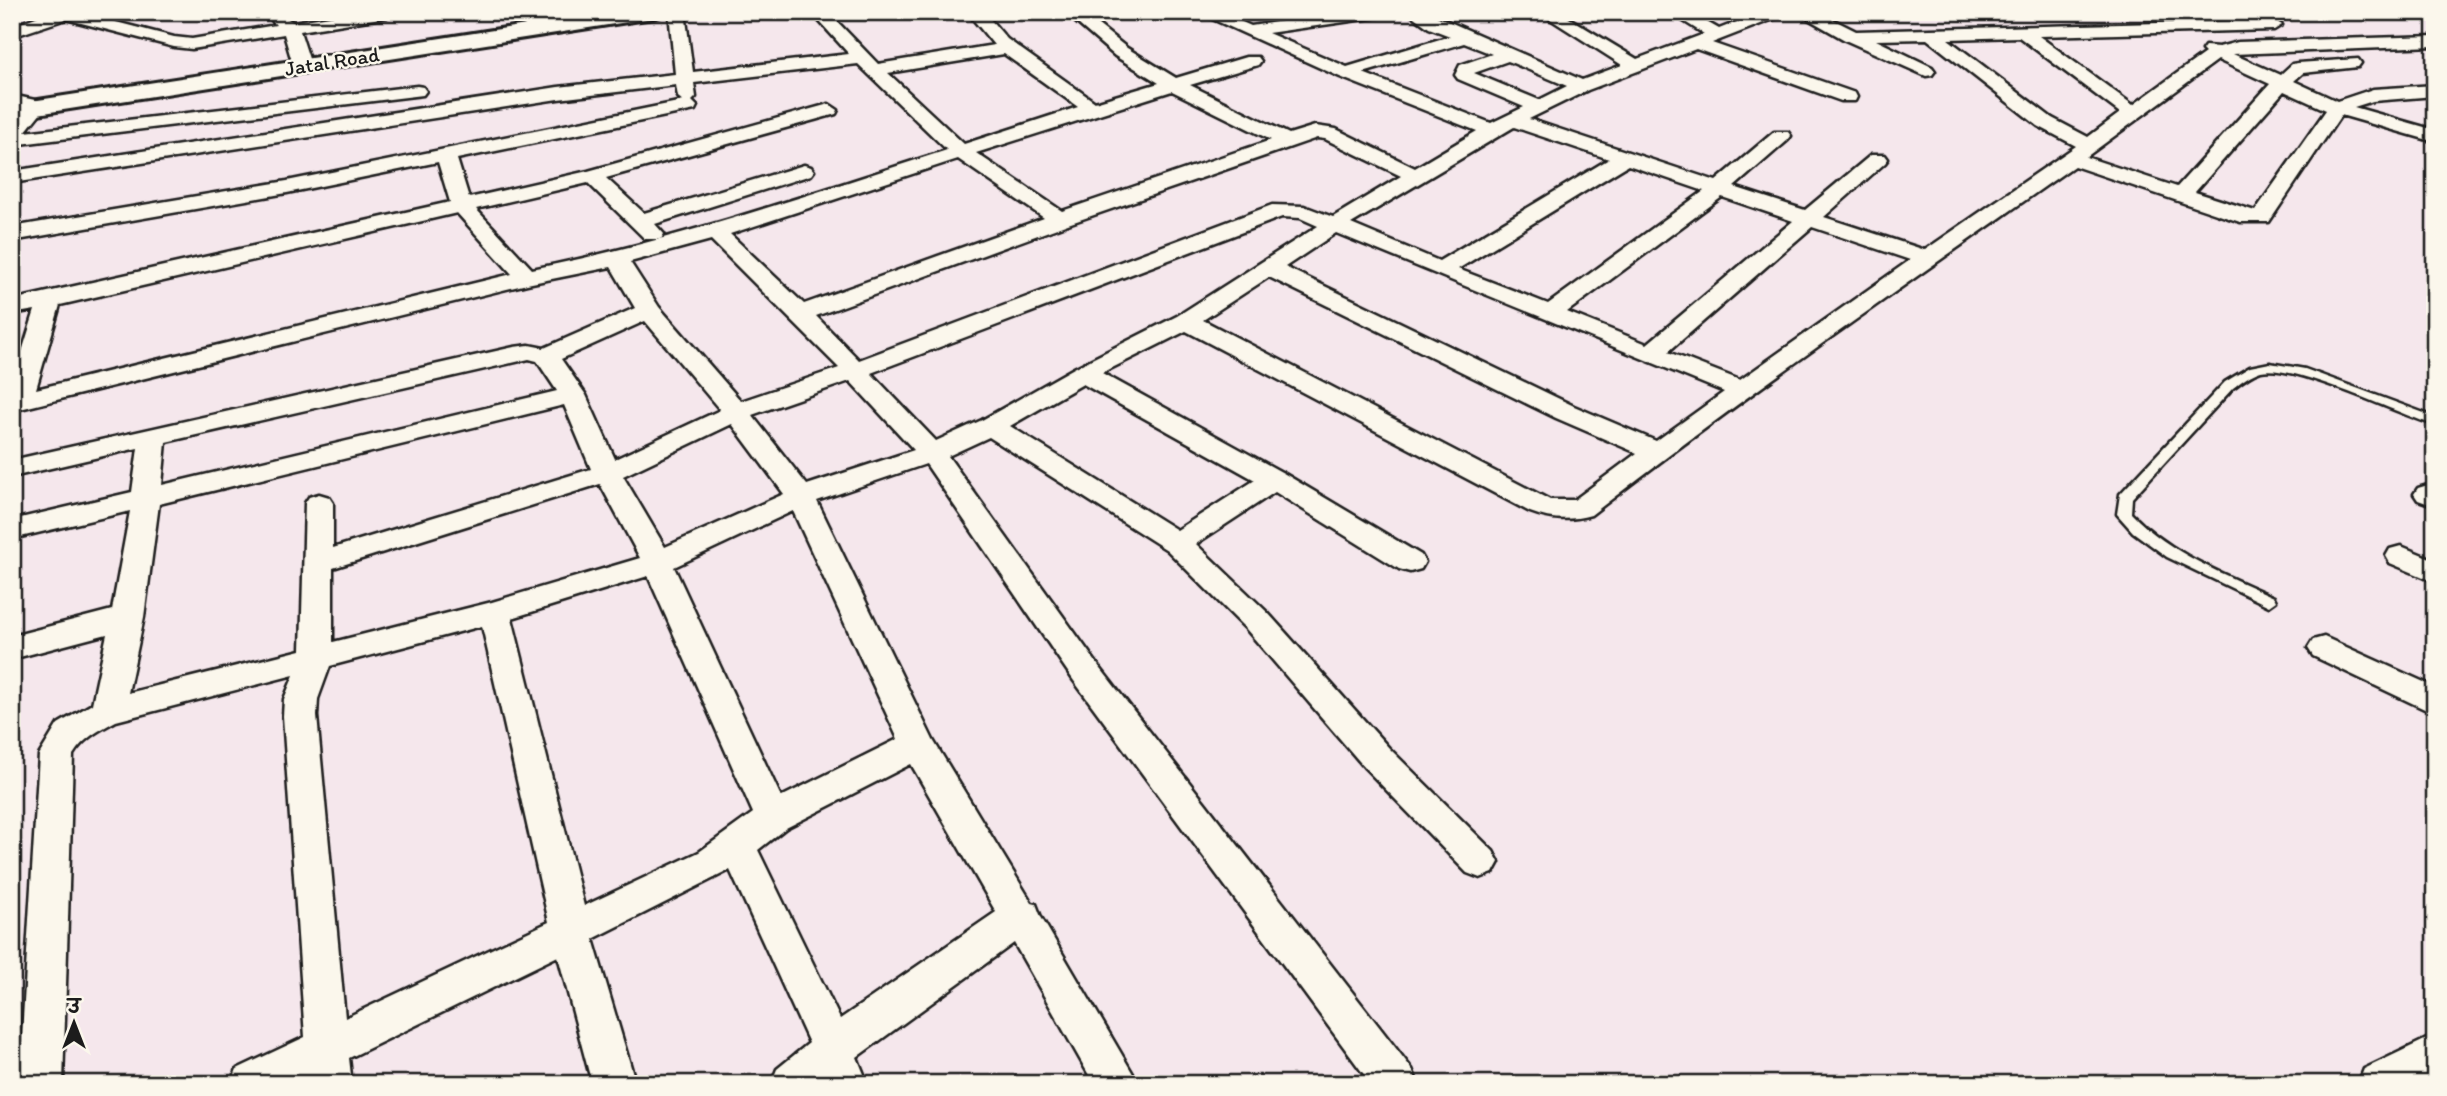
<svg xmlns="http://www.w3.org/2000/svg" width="2447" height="1096" font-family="Itim,'Playpen Sans Deva',sans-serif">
<rect width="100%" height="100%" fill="#f5e7ec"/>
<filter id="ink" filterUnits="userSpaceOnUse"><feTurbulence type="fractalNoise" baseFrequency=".0143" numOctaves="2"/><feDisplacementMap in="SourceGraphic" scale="14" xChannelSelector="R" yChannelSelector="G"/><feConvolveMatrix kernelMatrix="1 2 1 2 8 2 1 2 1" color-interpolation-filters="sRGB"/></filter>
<g filter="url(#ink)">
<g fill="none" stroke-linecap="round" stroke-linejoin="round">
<g stroke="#1c1c1c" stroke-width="5">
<path id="lane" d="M2270,363L2305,369L2435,417V425C2397,414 2293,363 2261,371C2251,374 2242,381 2233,388L2132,498L2131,513C2170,554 2224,574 2274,597L2276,601L2269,606L2167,557L2133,532L2117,514L2120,494L2225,382L2250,367Z"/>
</g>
<g stroke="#1c1c1c" stroke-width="5">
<path id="street" d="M49,12H77L174,37L192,39L276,25L270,18L278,13L293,22L355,12H395L387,17L300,31L311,65L302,70L293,65L284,34L192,49L174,47L66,19L12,37V26Z
M502,12H524L551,28L549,32H537Z
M669,12H685L693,72L849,54L811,12H828L878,64L994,45L967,12H984L1007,39L1095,102L1159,83L1115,56L1064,12H1082L1127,48L1176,78L1246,57H1258L1261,61L1258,65L1190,85L1289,134L1315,126L1336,129L1415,168L1477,131L1340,77L1197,12H1219L1251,26L1343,12H1387L1379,17L1268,33L1347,67L1450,36L1429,28L1407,12H1427L1582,80L1622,65L1539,12H1559L1637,59L1704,34L1669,12H1689L1719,29L1762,12H1786L1784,15L1712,43L1855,93L1857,97L1855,101H1841L1696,49L1588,90L1529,119L1716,181L1774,132H1788L1791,136L1788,140L1734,187L1805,210L1871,155H1885L1888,159L1885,163L1824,217L1925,250L2076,146L2038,126L1927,39L1876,40L1932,67L1935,71L1932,75L1926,76L1845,40L1796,12H1818L1856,31L2274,20L2282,25L2274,30L2039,36L2133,105L2205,53L2202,50L2205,46L2219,47L2238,42L2435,36V46L2233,54L2280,75L2292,64L2298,63L2358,59L2361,63L2358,67L2303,73L2294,81L2337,101L2373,89L2435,85V96L2373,101L2354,107L2435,130V142L2341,115L2269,222H2240L2074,166C1912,280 1748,393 1591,515C1569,521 1551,520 1530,512L1186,331L1102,373L1285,474L1421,555L1425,562L1421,569L1410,572L1399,569L1275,492L1196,544L1268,613L1389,748L1493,851L1499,862L1493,873L1480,878L1467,873L1365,768L1246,629L1167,550L989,437L948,456L1098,665L1412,1069L1418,1084H1371L1074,681L926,464L817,501L933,740L1032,903L1036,904L1041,917L1139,1084H1094L1014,943L857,1057L868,1084H771L777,1069L809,1043L730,870L593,939L636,1084H592L558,956L349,1058L352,1084H308V1079L297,1084H231L237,1069L305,1037L283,716L284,699L294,675L116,721C100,730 83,738 73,755L63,1084H19L39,755L58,724L92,704L107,634L12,659V636L112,610L130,511L12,539V520L132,492L138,448L12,477V460L514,347L529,345L544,348L635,308L611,267L527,284L12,411V384L35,310L12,314V300L450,202L438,162L287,193L12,241V227L287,181L683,101L678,97L676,85L558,99L12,183V171L558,87L675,74ZM2019,37L2120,113L2088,137L2052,118L1948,39ZM1464,43L1492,54L1460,65L1455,75L1458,79L1524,107L1491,123L1363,73ZM1004,54L1078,107L964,144L888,73ZM2218,60L2270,84L2177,187L2086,157ZM1508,61L1567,86L1539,100L1474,73ZM858,64L947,150C810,194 674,241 532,269L476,209L588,183L645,239H661L664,234L655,224L811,175L814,171L811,167L804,165L644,213L606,178L836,114L838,110L829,104L588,171L469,198L457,159L695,110L697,106L692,101L696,97L694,83ZM1172,91L1271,140L1062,211L976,153ZM2284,91L2326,110L2255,211L2195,192ZM1514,127L1609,159L1439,261L1351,224ZM1317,138L1325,139L1401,176L1333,217L1304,206L1272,205L859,360L816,316L1068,224ZM958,159L1044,218L804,304L730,234ZM1628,165L1704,191L1548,304L1458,269ZM1722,197L1793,221L1647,344L1567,312ZM457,213L512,274L36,389L60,305ZM1282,217L1300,218L1318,226L1177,316L1074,368L982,420L936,441L871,373ZM1812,227L1910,260L1740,380L1668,352ZM1336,233L1724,392L1656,441L1574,406L1285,267ZM711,240L839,368L741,401L659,307L630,262ZM1269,277L1556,418L1637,453L1574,500H1550L1203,320ZM645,321L720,410L615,459L586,395L561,359ZM529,359L537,361L557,391L162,485L166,442ZM850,381L914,450L807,485L752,415ZM1083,384L1255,480L1177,530L1010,426ZM564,405L591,469L333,548V503L329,497L319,494L309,497L305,503L301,650L128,693L144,617L159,504ZM732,424L784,494L665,547L623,476ZM600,484L640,558L492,602L333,642V568ZM793,511L898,739L781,797L674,567ZM648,576L753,813L699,852L584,906L512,618ZM482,626L549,922L345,1018L317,716L318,699L330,666ZM911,764L996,912L840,1019L758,850L786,828Z
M417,86L423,87L426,91L423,95L12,145V122L24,109L12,106V95L44,102L46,106L25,132Z
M2428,485L2435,487V506L2418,500L2414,494L2418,488Z
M2401,546L2435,560V582L2390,563L2386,556L2390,549Z
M2324,637L2435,687V714L2313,656L2308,648L2313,640Z
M2435,1035V1077L2422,1084H2358L2364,1069Z"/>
</g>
<g stroke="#1c1c1c" stroke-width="6">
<path id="secondary" d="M610,12H663L660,16L653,18L12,118V104Z"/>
</g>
<use href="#lane" fill="#fbf7ec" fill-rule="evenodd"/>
<use href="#street" fill="#fbf7ec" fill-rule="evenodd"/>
<use href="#secondary" fill="#fbf7ec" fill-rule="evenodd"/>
</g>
</g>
<g text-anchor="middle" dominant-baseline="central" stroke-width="5" stroke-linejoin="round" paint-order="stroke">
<g font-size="21" fill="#1c1c1c" stroke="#fbf7ec">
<text transform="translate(332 61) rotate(-9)">Jatal Road</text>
</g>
</g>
<rect width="2447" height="1096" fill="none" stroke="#fbf7ec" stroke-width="42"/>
<rect x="21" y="21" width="2405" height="1054" fill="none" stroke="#1c1c1c" stroke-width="2.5" filter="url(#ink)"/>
<g transform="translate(74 1023)" stroke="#fbf7ec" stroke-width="5" paint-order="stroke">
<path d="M0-5L12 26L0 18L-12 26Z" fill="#1c1c1c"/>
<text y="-10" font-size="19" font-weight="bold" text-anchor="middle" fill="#1c1c1c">उ</text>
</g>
</svg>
